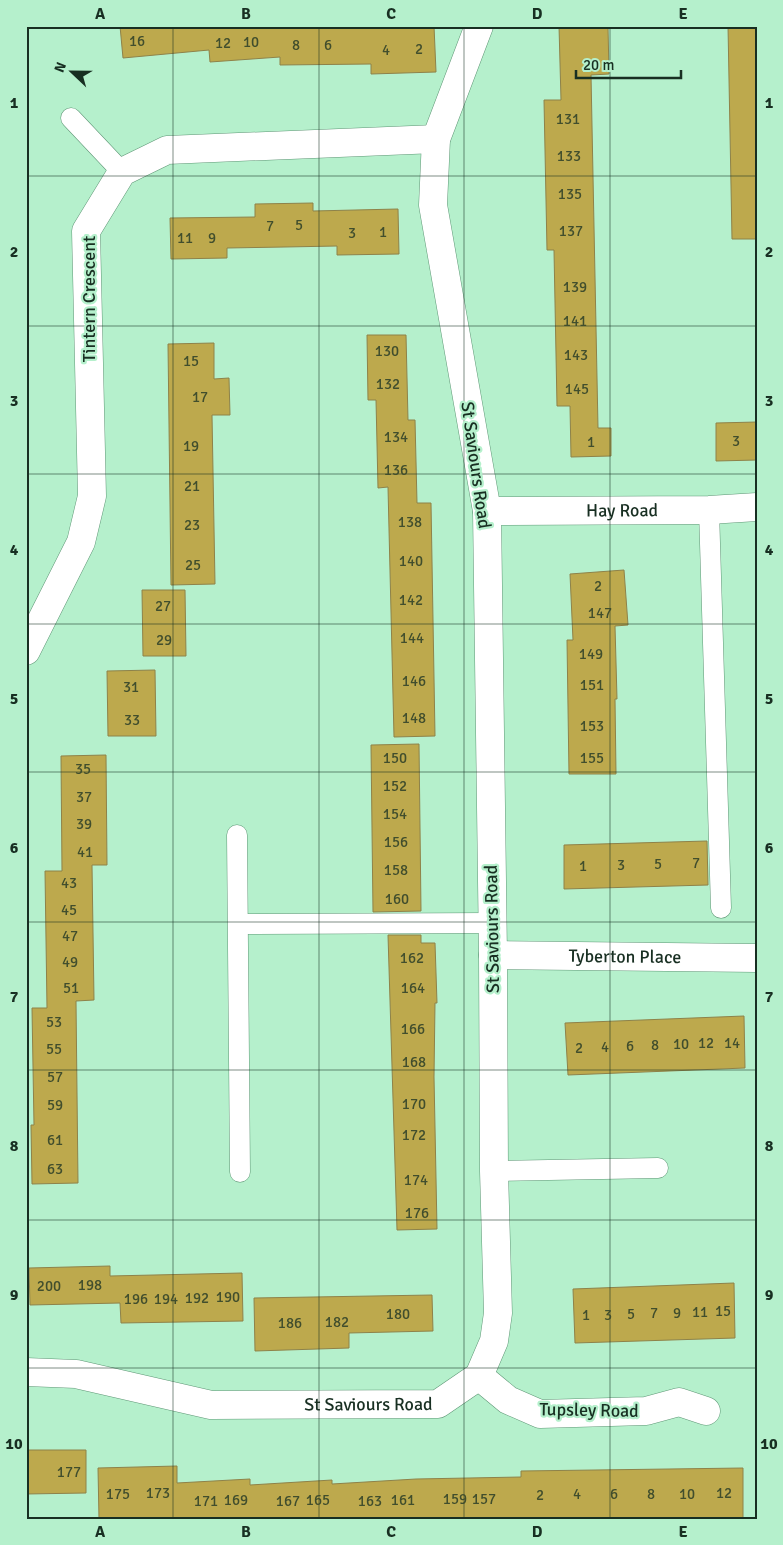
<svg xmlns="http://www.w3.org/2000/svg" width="783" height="1545" font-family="Signika,sans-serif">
<rect width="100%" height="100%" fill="#b5f0cc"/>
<path fill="#bda94d" stroke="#8e8249" d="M120,26H434L436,72L371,74V64L280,65V57L210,62L209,50L123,58Z
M559,26H608L609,74L591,75L598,428H611V456L571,457L570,406H557L554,250H547L544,100H561Z
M728,26H757V239H732Z
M313,203V211L398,209L399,254L337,255V246L285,247L227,248V258L171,259L170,218L255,217V204Z
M367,335H406L408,420H415L417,503H431L435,736L394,737L388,487L378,488L376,400H368Z
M214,343V379L229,378L230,415H212L215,584L171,585L168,344Z
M757,422V460L716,461V423Z
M624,570L628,625L615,626L617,699H615L616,774H569L567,640H573L570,574Z
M142,590H185L186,656H143Z
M155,670L156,736H108L107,671Z
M419,744L421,911L373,912L371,745Z
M106,755L107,865H92L94,1000L76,1001L78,1183L32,1184L31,1125H34L32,1008H47L45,871H62L61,756Z
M707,841L708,885L564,889V845Z
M388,935H421V943H435L437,1003H435L434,1077L437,1229L397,1230Z
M744,1016L745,1068L568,1075L565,1023Z
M110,1266V1276L242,1273L243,1321L121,1323L120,1303L30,1305L29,1268Z
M734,1283L735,1338L575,1343L573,1289Z
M432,1295L433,1331L349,1333V1348L255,1351L254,1298Z
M26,1450H86V1493L26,1494Z
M177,1466V1483L250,1479V1485L332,1480V1484L416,1479L521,1477V1471L743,1468V1519H99L98,1468Z"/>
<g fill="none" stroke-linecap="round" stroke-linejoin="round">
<g stroke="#5f9776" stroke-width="21">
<path id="lane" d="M71,118L122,172
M709,510L721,908
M237,835L240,1172
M238,924L492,923
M494,1171L658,1168"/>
</g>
<g stroke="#5f9776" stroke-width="29">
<g id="street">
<path id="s1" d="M487,511L709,510L757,507"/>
<path d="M26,651L81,542L92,496L86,231L122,172L167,150L436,139"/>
<path id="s2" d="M493,955L757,958"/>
<path id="s3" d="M26,1372L76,1374L211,1405L438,1404L479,1376L494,1341L498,1313L494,1171L493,955L487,511L433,205L436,139L479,26"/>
<path d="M479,1376L508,1400L540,1414L646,1411L679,1402L706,1411"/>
</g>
</g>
<use href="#lane" stroke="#fff" stroke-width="20"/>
<use href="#street" stroke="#fff" stroke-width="28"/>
</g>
<path fill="none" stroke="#182f22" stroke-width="1" stroke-opacity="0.55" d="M173,26V1519M319,26V1519M464,26V1519M610,26V1519M26,176H757M26,326H757M26,474H757M26,624H757M26,772H757M26,922H757M26,1070H757M26,1220H757M26,1368H757"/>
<g text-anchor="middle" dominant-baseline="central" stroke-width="4.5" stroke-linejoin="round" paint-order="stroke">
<g font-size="15" fill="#414e2d">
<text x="137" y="41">16</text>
<text x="251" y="42">10</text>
<text x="223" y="43">12</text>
<text x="296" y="45">8</text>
<text x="328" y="45">6</text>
<text x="419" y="49">2</text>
<text x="386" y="50">4</text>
<text x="568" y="119">131</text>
<text x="569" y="156">133</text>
<text x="570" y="194">135</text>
<text x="299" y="225">5</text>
<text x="270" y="226">7</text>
<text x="571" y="231">137</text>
<text x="383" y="232">1</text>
<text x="352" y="233">3</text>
<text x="185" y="238">11</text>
<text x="212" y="238">9</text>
<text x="575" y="287">139</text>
<text x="575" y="321">141</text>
<text x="387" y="351">130</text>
<text x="576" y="355">143</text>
<text x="191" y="361">15</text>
<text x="388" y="384">132</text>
<text x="577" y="389">145</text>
<text x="200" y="397">17</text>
<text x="396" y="437">134</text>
<text x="736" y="441">3</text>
<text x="591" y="442">1</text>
<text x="191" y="446">19</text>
<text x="396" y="470">136</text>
<text x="192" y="486">21</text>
<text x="410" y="522">138</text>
<text x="192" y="525">23</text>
<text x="411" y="561">140</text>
<text x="193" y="565">25</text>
<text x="598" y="586">2</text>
<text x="411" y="600">142</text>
<text x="163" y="606">27</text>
<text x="600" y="613">147</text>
<text x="412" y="638">144</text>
<text x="164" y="640">29</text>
<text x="591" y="654">149</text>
<text x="414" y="681">146</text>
<text x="592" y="685">151</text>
<text x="131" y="687">31</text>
<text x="414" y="718">148</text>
<text x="132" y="720">33</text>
<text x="592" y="726">153</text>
<text x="395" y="758">150</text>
<text x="592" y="758">155</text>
<text x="83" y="769">35</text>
<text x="395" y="786">152</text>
<text x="84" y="797">37</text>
<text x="395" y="814">154</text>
<text x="84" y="824">39</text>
<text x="396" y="842">156</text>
<text x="85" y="852">41</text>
<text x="696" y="863">7</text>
<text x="658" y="864">5</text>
<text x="621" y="865">3</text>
<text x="583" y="866">1</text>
<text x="396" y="870">158</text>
<text x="69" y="883">43</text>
<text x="397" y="899">160</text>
<text x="69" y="910">45</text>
<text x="70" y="936">47</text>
<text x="412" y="958">162</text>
<text x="70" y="962">49</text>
<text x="71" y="988">51</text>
<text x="413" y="988">164</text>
<text x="54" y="1022">53</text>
<text x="413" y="1029">166</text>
<text x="706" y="1043">12</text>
<text x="732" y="1043">14</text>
<text x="681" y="1044">10</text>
<text x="655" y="1045">8</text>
<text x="630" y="1046">6</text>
<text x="605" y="1047">4</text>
<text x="579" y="1048">2</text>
<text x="54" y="1049">55</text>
<text x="414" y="1062">168</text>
<text x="55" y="1077">57</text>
<text x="414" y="1104">170</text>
<text x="55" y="1105">59</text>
<text x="414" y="1135">172</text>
<text x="55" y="1140">61</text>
<text x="55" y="1169">63</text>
<text x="416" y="1180">174</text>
<text x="417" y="1213">176</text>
<text x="90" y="1285">198</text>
<text x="49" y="1286">200</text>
<text x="228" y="1297">190</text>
<text x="197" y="1298">192</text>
<text x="136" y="1299">196</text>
<text x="166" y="1299">194</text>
<text x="723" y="1311">15</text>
<text x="700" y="1312">11</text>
<text x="654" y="1313">7</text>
<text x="677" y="1313">9</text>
<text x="398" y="1314">180</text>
<text x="631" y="1314">5</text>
<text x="586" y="1315">1</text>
<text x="608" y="1315">3</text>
<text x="337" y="1322">182</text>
<text x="290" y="1323">186</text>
<text x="69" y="1472">177</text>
<text x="158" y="1493">173</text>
<text x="724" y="1493">12</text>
<text x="118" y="1494">175</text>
<text x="577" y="1494">4</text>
<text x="614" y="1494">6</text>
<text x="651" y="1494">8</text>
<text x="687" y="1494">10</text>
<text x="540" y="1495">2</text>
<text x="455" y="1499">159</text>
<text x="484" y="1499">157</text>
<text x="236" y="1500">169</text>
<text x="318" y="1500">165</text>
<text x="403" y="1500">161</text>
<text x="206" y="1501">171</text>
<text x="288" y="1501">167</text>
<text x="370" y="1501">163</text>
</g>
<g font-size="18" fill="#182f22" stroke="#b5f0cc">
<text transform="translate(89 299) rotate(-90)">Tintern Crescent</text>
<text transform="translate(476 465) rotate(82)">St Saviours Road</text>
<text stroke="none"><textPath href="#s1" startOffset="135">Hay Road</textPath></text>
<text transform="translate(492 929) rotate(-91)">St Saviours Road</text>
<text stroke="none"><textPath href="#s2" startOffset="132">Tyberton Place</textPath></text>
<text stroke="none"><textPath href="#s3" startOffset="346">St Saviours Road</textPath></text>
<text transform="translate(589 1410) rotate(1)">Tupsley Road</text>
</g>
</g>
<rect width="783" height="1545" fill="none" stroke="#b5f0cc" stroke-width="55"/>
<g transform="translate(72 72) rotate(292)" stroke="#b5f0cc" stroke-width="4" paint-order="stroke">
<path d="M0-4L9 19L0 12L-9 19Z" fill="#182f22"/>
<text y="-8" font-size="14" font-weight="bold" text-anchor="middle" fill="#182f22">N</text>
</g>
<path d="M576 70v8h105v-8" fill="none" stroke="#182f22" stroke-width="2.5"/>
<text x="583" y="70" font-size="15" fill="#182f22" stroke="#b5f0cc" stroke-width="4" paint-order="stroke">20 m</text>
<rect x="28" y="28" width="728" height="1490" fill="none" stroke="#182f22" stroke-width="2"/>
<g font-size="16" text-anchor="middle" font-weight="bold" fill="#182f22">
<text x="100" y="19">A</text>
<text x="246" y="19">B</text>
<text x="391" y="19">C</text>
<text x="537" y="19">D</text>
<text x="683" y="19">E</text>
<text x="14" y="108">1</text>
<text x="769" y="108">1</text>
<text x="14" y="257">2</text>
<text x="769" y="257">2</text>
<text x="14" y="406">3</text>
<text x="769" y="406">3</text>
<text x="14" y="555">4</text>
<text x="769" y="555">4</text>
<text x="14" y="704">5</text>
<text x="769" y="704">5</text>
<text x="14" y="853">6</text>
<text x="769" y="853">6</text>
<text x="14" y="1002">7</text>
<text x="769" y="1002">7</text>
<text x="14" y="1151">8</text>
<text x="769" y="1151">8</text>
<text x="14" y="1300">9</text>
<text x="769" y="1300">9</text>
<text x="14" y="1449">10</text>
<text x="769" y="1449">10</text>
<text x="100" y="1537">A</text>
<text x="246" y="1537">B</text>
<text x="391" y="1537">C</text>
<text x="537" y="1537">D</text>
<text x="683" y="1537">E</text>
</g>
</svg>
